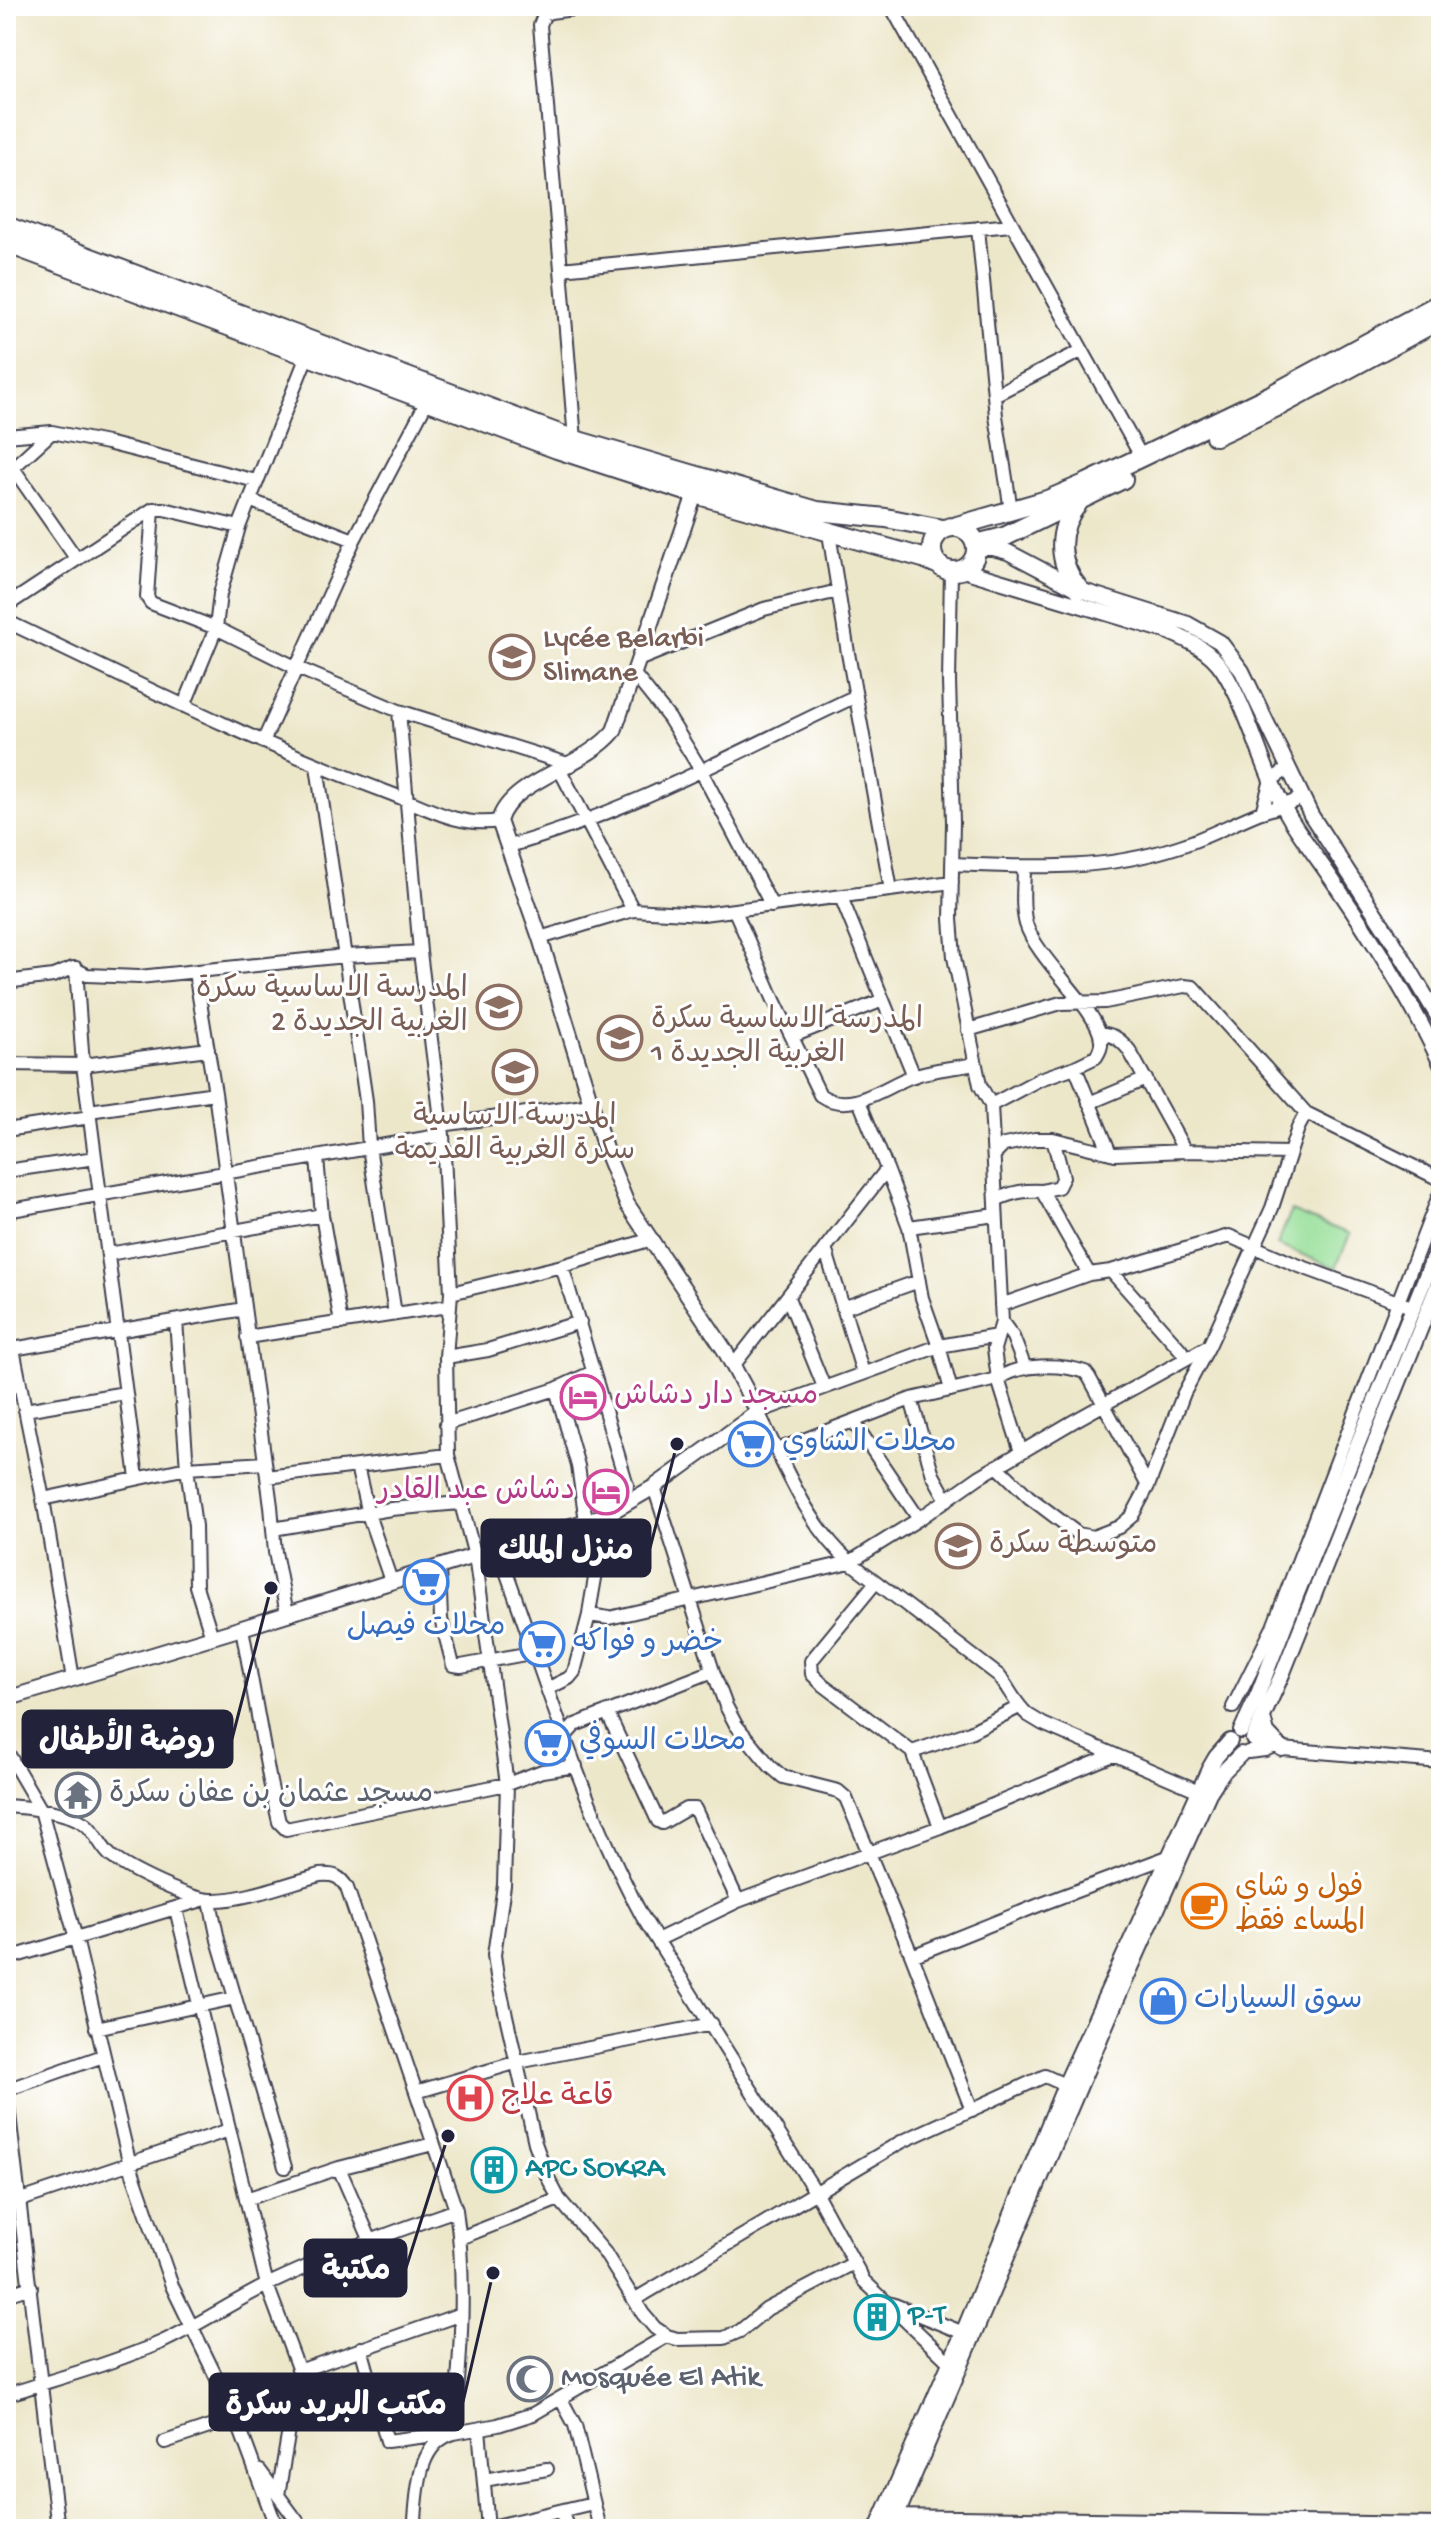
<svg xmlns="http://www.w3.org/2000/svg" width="1447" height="2535" font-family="'Gochi Hand','Playpen Sans Arabic',sans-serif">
<rect width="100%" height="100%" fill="#fff"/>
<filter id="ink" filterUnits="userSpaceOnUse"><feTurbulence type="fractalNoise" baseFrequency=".0125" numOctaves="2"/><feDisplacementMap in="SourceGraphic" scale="16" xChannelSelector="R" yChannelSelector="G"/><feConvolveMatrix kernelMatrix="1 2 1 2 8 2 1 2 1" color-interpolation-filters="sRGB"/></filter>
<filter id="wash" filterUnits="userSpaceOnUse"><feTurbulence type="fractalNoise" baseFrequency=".006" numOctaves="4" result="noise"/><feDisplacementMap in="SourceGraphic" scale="32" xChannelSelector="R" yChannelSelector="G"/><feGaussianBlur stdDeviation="1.8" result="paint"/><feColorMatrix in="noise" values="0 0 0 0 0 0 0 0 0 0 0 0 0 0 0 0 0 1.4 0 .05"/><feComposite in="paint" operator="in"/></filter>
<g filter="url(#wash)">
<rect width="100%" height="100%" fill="#ede7ca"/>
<path fill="#98df99" stroke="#5d806a" stroke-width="2" d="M1291,1211L1350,1234L1336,1268L1277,1245Z"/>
</g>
<g filter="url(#ink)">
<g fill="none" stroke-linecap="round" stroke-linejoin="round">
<g stroke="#404050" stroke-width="16">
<path id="minor" d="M891,6L1142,458
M978,228L996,416L1011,510
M561,269L540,25L544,15L550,12L597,6
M994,395L1081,351
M6,436L52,432L107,443L256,481
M575,440L561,269L1011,225
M13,468L76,558
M6,474L52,432
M249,500L354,540
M153,509L147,597L151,603L216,628L295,667L399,711L571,765
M829,533L848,653L891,890
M951,571L949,681L953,822L951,919L954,957L980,1085L991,1105L1002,1322L994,1349L998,1379L1021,1452
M6,606L153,509H164L239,527
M6,621C132,681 258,744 389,793C426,807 459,828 499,821
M638,660L764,609L838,591
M633,673L669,718L699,767L772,906
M184,706L216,628L220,594L239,527L307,356
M399,711L420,952L443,1135L451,1293L446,1357L448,1455L475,1556L507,1784L504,1885L494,1955L497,1976L535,2143L547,2176L559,2199L605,2253L643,2314L655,2328L667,2336L533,2414L498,2425L454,2433
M263,742L354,540L427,401
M317,766L366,1101L369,1147L395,1314
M560,770L633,910L703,914L952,882
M1262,812L1271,780L1288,769
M509,846C631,812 742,749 856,696
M952,864C1031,867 1100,872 1177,847C1206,838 1233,823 1261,812C1276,807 1288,805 1301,798
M1024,867C1024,885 1021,906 1026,924C1037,960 1099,1010 1101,1040C1102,1047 1099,1052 1096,1057L1075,1067
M841,897L914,1076
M735,911L774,1000L820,1095C851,1116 884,1086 913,1076C933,1069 955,1068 975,1064
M540,938L633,910
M76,968L83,1065L137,1478
M195,972L215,1093L271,1506L275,1552L287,1614
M6,982L53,976L73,968L87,975L139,977L345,956L420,952
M968,1030L1061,1003L1105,1002L1184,986L1193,987L1306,1113
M1100,1033C1114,1035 1120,1039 1129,1050L1185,1151
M793,1036L883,1000
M6,1064L83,1065L208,1049
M859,1101L887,1169
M1089,1103L1146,1079
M991,1105L1040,1079L1075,1067L1110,1153
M89,1111L215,1093
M441,1125L591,1104
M6,1130L90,1117
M995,1154L1004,1145L1035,1139H1053L1115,1154L1185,1151L1290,1153
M317,1158L322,1215L341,1323
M6,1171L95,1158
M1042,1191L1058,1187L1063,1177L1053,1139
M996,1200C1012,1192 1025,1190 1042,1191L1089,1274L1111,1271L1187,1357
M6,1211L443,1135
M909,1227L996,1215
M825,1248L863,1373
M109,1254L322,1215
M562,1266L627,1485L625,1505
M1111,1271L1229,1236L1294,1264L1414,1308
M451,1293L562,1266L652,1239
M788,1298L824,1387
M1001,1305L1089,1274
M843,1308L919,1281
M176,1321L187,1468L195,1526L196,1586L212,1637
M1002,1322L1013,1337L1025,1368
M997,1336L939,1346L758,1412C784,1464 806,1523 850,1562L998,1675C1009,1688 1015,1704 1028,1715L1043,1724L1199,1791L1206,1792
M247,1337L448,1306
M13,1349L43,1499L73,1679
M7,1350L244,1309
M446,1357L488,1350L580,1322
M733,1366L887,1169L909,1227L922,1298L939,1346L951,1390
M556,1389L578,1466L586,1521
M911,1399L933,1475L947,1500
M25,1410L125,1393
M853,1421L919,1519
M446,1424L556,1389L593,1372
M777,1450L911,1399L998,1379C1019,1363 1060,1364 1085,1372L1089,1377L1148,1486
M357,1466L368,1514L391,1581
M997,1466L1029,1497L1078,1534L1093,1537L1119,1527L1132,1516L1148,1486L1184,1393L1209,1346
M267,1477L448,1455
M654,1487L713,1671L726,1706L736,1725L770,1766L783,1777L838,1791L846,1798L912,1956L972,2110
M43,1499L187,1468L265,1463
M606,1515L590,1607L589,1615L609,1618L850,1562L919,1519L979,1477L1074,1421L1209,1346L1272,1208L1298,1128L1306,1113L1441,1180
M273,1529L391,1509L460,1503
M498,1549C543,1671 580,1801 642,1916L816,2193L864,2281L950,2363L957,2366
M439,1567L441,1619L453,1665L461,1666L536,1652
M876,1582L811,1661L812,1674L821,1683L912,1752L940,1827
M242,1628L270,1782L279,1822L286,1829L507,1784L542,1771L576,1766
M549,1688L569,1678L574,1672L589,1615
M1233,1707L1273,1627L1440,1193
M607,1712L658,1821L662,1823L686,1809H695L738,1901
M565,1736L575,1725L713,1671
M1253,1740L1262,1741L1282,1749L1441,1762
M6,1750L41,1810L76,1939L130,2165L172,2286L236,2418L273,2518L275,2529
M912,1752L970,1732L1019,1707
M1248,1752L1265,1750L1274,1746
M6,1806C28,1808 65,1810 84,1823C96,1831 100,1847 111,1856C129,1870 190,1900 212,1900C243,1901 289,1883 320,1875C334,1874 340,1876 347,1888L456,2210C467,2284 460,2359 454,2433C415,2444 418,2496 414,2529
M210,1901L218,1940L285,2167
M176,1909L267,2285L299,2371L278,2495
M657,1940L738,1901L940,1827L1113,1755
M912,1956L1039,1905L1170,1856
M6,1959L202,1900
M96,2028L235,1998
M6,2089L58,2529
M6,2090L103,2056
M416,2092L518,2062L712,2024
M339,2168L370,2239
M246,2199L339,2168L433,2144
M6,2205L229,2130
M460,2238L559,2199
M6,2295L31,2287
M634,2300L901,2142L1045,2076L1065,2085
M892,2304L971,2336
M667,2336L677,2339L724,2338L740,2331L767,2309L854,2263
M361,2348L387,2441L443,2434
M299,2371L461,2314
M6,2395C58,2378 111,2364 162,2342C199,2325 232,2302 269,2284C330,2255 392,2232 456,2210
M561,2399L575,2425L600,2529
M479,2429L488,2528
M165,2442L236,2418
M260,2471L303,2529
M484,2480L547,2469
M561,2511L568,2529
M889,2516L1441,2524
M483,2529L593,2503
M620,2529H623"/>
</g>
<g stroke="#404050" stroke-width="18">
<path id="tertiary" d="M978,548H993L1008,552L1080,590L1188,624L1220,642L1242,671L1311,815L1391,938L1441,1022
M963,570L1169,632C1190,641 1210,650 1223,670C1252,716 1262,773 1291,820C1306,844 1324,867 1339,890C1377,946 1413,1004 1441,1064
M6,1699L242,1628L606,1515L654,1487L758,1412L724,1349L627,1204L606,1152L540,938L499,821C510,780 584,768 614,731L695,494
M1263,1718L1267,1733L1282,1749
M1241,1731L1258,1694L1298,1591L1441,1239
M1253,1739L1284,1670L1441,1277
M877,2529L963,2333L1065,2085L1209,1769L1216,1757L1230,1741
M891,2529L1113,2008L1209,1793L1222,1773L1241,1754"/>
</g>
<g stroke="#404050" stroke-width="22">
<path id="primary" d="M6,226L575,440L817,511L886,518L942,529
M6,243L557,449L695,494L923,558L937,564
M1215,436L1281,405L1441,319
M1078,503C1056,530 1057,564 1080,590
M957,526L1047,500L1087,483L1271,395L1441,303
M932 549a22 22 0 1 1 44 0a22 22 0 1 1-44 0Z
M976,544L1004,537L1123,479"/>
</g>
<use href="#minor" stroke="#fff" stroke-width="12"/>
<use href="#tertiary" stroke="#fff" stroke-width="14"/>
<use href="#primary" stroke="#fff" stroke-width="18"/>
</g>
</g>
<defs>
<g id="school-ring" transform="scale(2.3)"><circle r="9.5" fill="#fff" stroke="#8d6e63" stroke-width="1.5"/><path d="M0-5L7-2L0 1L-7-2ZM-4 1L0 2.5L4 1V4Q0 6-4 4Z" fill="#8d6e63"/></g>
<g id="hotel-ring" transform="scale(2.3)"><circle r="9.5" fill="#fff" stroke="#d1479c" stroke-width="1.5"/><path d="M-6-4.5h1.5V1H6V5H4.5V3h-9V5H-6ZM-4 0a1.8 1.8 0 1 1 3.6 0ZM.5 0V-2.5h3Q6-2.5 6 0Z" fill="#d1479c"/></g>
<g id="supermarket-ring" transform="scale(2.3)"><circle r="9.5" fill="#fff" stroke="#3f7fe0" stroke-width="1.5"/><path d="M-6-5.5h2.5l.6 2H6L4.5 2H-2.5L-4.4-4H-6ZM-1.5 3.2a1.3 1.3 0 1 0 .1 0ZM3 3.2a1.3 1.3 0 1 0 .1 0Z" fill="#3f7fe0"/></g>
<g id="temple-ring" transform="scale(2.3)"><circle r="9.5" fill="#fff" stroke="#6b7280" stroke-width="1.5"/><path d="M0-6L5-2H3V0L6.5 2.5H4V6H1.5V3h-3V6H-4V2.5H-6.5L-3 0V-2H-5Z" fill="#6b7280"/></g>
<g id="cafe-ring" transform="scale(2.3)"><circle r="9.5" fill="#fff" stroke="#e8710a" stroke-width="1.5"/><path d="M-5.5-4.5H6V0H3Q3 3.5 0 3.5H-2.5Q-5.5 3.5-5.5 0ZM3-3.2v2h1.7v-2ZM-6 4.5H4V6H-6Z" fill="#e8710a"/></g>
<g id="shop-ring" transform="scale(2.3)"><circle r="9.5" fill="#fff" stroke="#3f7fe0" stroke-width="1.5"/><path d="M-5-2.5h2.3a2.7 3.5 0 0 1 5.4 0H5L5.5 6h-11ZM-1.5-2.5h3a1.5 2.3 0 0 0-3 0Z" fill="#3f7fe0"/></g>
<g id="hospital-ring" transform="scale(2.3)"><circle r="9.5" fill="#fff" stroke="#e0444e" stroke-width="1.5"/><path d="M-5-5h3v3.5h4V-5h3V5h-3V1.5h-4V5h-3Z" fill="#e0444e"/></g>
<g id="building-ring" transform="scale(2.3)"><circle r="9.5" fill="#fff" stroke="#0f9aa8" stroke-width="1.5"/><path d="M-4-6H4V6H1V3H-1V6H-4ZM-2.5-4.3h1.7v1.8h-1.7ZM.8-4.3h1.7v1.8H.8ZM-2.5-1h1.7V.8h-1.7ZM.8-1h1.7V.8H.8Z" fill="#0f9aa8"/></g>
<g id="mosque-ring" transform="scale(2.3)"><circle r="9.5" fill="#fff" stroke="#6b7280" stroke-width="1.5"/><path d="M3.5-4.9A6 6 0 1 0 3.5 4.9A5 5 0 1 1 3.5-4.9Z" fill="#6b7280"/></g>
</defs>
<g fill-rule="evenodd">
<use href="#school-ring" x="512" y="657"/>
<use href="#school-ring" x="499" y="1007"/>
<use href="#school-ring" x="620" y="1038"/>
<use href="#school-ring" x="515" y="1072"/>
<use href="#hotel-ring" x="583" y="1397"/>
<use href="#supermarket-ring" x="751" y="1444"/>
<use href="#hotel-ring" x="606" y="1492"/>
<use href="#school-ring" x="958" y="1546"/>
<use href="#supermarket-ring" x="426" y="1582"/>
<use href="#supermarket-ring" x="542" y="1644"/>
<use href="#supermarket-ring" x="548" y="1743"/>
<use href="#temple-ring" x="78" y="1795"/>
<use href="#cafe-ring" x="1204" y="1906"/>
<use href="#shop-ring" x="1163" y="2001"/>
<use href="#hospital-ring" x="470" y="2098"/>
<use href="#building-ring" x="494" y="2170"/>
<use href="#building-ring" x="877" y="2317"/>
<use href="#mosque-ring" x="530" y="2379"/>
</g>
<g text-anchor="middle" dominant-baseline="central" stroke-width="6" stroke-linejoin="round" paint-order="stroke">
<g font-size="30" fill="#785e54" stroke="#fff" text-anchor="start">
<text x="543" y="640">Lycée Belarbi<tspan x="543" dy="34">Slimane</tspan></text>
<text x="468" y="990" text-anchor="end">المدرسة الاساسية سكرة<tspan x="468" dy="34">الغربية الجديدة 2</tspan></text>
<text x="651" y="1021">المدرسة الاساسية سكرة<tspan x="651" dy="34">الغربية الجديدة 1</tspan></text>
<text x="515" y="1118" text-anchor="middle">المدرسة الاساسية<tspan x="515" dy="34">سكرة الغربية القديمة</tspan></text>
<text x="989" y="1546">متوسطة سكرة</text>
</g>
<g font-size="30" fill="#b23c85" stroke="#fff" text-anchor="start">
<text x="614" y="1397">مسجد دار دشاش</text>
<text x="575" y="1492" text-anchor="end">دشاش عبد القادر</text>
</g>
<g font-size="30" fill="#366cbe" stroke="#fff" text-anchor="start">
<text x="782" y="1444">محلات الشاوي</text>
<text x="426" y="1628" text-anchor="middle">محلات فيصل</text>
<text x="573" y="1644">خضر و فواكه</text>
<text x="579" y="1743">محلات السوفي</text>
<text x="1194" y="2001">سوق السيارات</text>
</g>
<g font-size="30" fill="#5b616d" stroke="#fff" text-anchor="start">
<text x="109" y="1795">مسجد عثمان بن عفان سكرة</text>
<text x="561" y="2379">Mosquée El Atik</text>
</g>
<g font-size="30" fill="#c56008" stroke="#fff" text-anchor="start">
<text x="1235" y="1889">فول و شاي<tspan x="1235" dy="34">المساء فقط</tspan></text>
</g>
<g font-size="30" fill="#be3a42" stroke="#fff" text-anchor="start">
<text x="501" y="2098">قاعة علاج</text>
</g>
<g font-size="30" fill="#0d838f" stroke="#fff" text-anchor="start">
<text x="525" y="2170">APC SOKRA</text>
<text x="908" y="2317">P-T</text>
</g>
</g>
<path fill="none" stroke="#22223b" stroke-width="3" d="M677 1444L650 1548M271 1588L232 1739M448 2136L406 2268M493 2273L463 2402"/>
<g fill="#22223b" stroke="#fff" stroke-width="3">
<circle cx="677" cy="1444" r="8"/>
<circle cx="271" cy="1588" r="8"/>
<circle cx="448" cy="2136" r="8"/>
<circle cx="493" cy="2273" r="8"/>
</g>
<g fill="#22223b" stroke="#22223b" stroke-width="3">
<rect x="482" y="1520" width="168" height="56" rx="8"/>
<rect x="23" y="1711" width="209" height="56" rx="8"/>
<rect x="305" y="2240" width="101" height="56" rx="8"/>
<rect x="210" y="2374" width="253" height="56" rx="8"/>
</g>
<g font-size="32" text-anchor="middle" font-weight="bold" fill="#fff">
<text x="566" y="1559">منزل الملك</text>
<text x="127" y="1750">روضة الأطفال</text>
<text x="356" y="2279">مكتبة</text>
<text x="336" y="2414">مكتب البريد سكرة</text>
</g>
<rect width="1447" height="2535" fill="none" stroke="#fff" stroke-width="32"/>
</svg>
